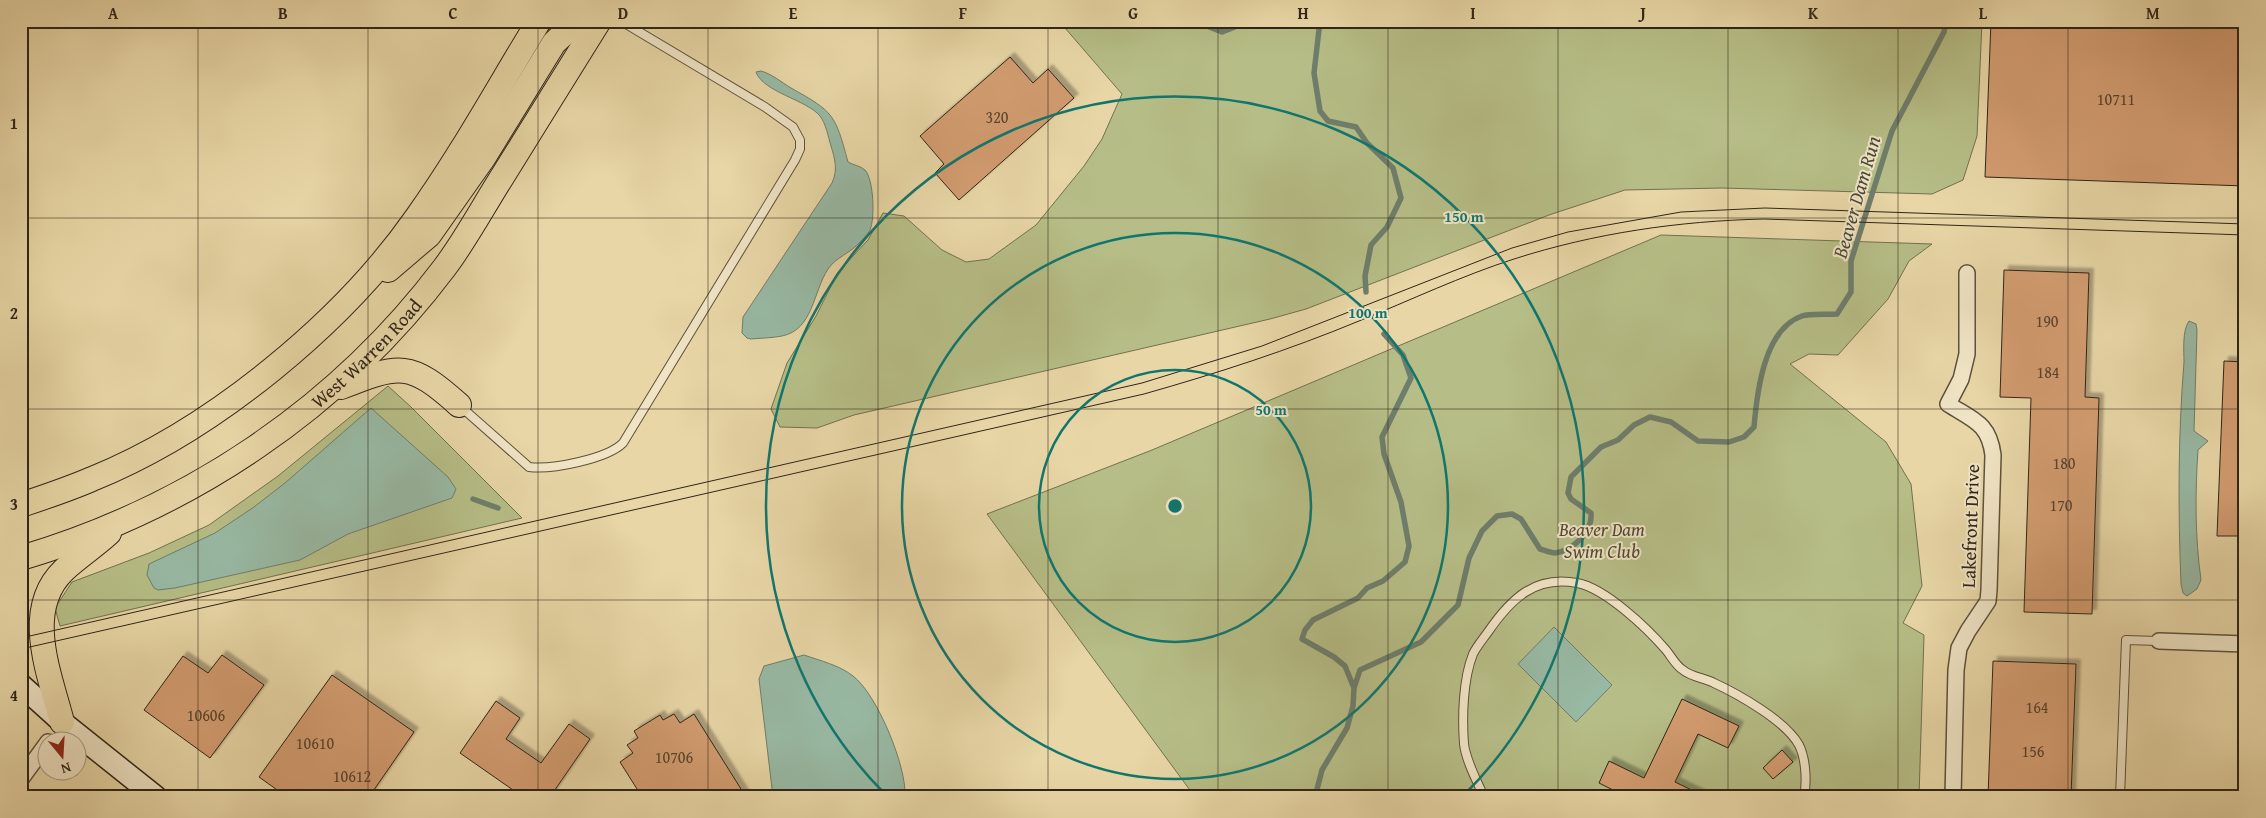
<svg xmlns="http://www.w3.org/2000/svg" width="2266" height="818" font-family="'Gentium Book Plus',serif">
<defs>
<filter id="shadow"><feDropShadow dx="4.5" dy="-4.5" stdDeviation="1" flood-color="#0004"/></filter>
</defs>
<rect width="100%" height="100%" fill="#e8d6a6"/>
<filter id="stains"><feTurbulence type="fractalNoise" baseFrequency=".004" numOctaves="4"/><feColorMatrix values="0 0 0 0 .2 0 0 0 0 .09 0 0 0 0 .02 0 0 0 .5 -.17"/></filter>
<radialGradient id="worn" r=".72"><stop offset=".6" stop-color="#630" stop-opacity="0"/><stop offset="1" stop-color="#630" stop-opacity=".3"/></radialGradient>
<path fill="#b6bd86" stroke="#72714f" d="M1059,21H1982L1977,136L1963,180L1932,194L1722,188L1625,190L1549,215L1306,309L1270,319L854,415L817,428L780,427L771,409L787,363L816,316L838,272L868,240L883,213L904,216L942,250L966,262L989,259L1036,225L1084,166L1102,139L1122,94Z
M1661,235L1932,244L1909,261L1888,299L1838,355L1809,354L1790,364L1886,442L1911,484L1922,586L1903,623L1924,635L1919,797H1195L987,514L1152,450Z
M388,386L411,407L522,518L60,626L55,608L72,582L149,553L209,525L278,476Z"/>
<path fill="#98b9a4" stroke="#6e7e6c" d="M761,71C772,74 781,82 791,88C834,112 835,114 848,162C853,165 861,166 865,170C874,180 875,219 870,230C868,234 863,239 860,242C851,253 836,257 828,269C813,292 813,330 782,336C772,338 762,338 751,339L747,338L742,333L743,317L832,183C838,170 835,159 831,146C828,136 826,124 820,116C807,100 763,92 756,72Z
M2189,321L2196,324L2197,330L2194,431L2208,441L2198,450C2195,494 2195,537 2201,580L2197,589L2187,596L2183,593L2181,584C2178,510 2178,436 2184,362C2184,351 2182,331 2189,321Z
M371,408L448,477L456,489L452,498L348,534L300,560L175,588L158,590L154,588L147,575L149,564L215,533L254,507L285,483Z
M1554,627L1612,685L1576,722L1518,664Z
M804,655C821,661 839,665 853,676C877,694 907,767 905,797H773L759,679L764,666Z"/>
<g fill="none" stroke-linecap="round" stroke-linejoin="round">
<path stroke="#6e7e6c" stroke-width="5.5" d="M1194,21L1222,32L1250,21
M1320,21L1314,73L1320,111L1328,121L1356,127L1367,143L1393,168L1401,198L1387,227L1371,245L1365,276L1366,292
M473,499L498,508
M1354,688L1345,666L1334,657L1302,639L1305,630L1313,620L1358,598L1367,588L1383,581L1405,562L1409,546L1401,502L1384,454L1382,437L1411,378L1403,355L1384,334
M1315,797L1322,770L1347,728L1353,706L1354,688L1360,670L1421,642L1458,605L1469,558L1482,531L1497,516L1512,514L1521,519L1540,549C1544,550 1550,553 1555,553C1573,551 1593,531 1591,513L1571,499L1568,493L1571,477L1601,447L1618,440L1634,425L1650,417L1671,422L1698,441L1729,442L1744,437L1754,427C1757,392 1764,329 1802,316C1811,313 1826,315 1837,314L1851,292V261L1892,131L1944,32L1946,21"/>
</g>
<path fill="#d29c70" stroke="#2f2518" filter="url(#shadow)" d="M1991,21H2245V186L1985,177Z
M1010,57L1033,83L1048,69L1074,98L959,200L935,173L944,164L920,136Z
M2004,270L2089,273L2085,397L2099,398L2092,614L2024,612L2031,398L2000,397Z
M2224,361L2245,362V536H2217Z
M222,655L264,685L210,758L144,710L183,656L208,673Z
M1993,661L2076,664L2071,797H1988Z
M332,675L414,732L369,797H287L259,777Z
M1682,699L1739,726L1728,748L1698,734L1675,782L1706,797H1627L1599,783L1609,761L1644,778Z
M496,701L520,718L506,739L541,763L569,724L590,739L550,797H523L460,753Z
M674,714L680,723L694,714L746,797H642L620,762L633,753L627,745L638,738L634,731L660,715L663,720Z
M1782,750L1793,762L1773,779L1763,768Z"/>
<g fill="none" stroke-linecap="round" stroke-linejoin="round">
<g stroke="#5d513c" stroke-width="10">
<path id="service" d="M460,406L529,467C551,470 607,459 623,443L795,160L800,149V140L793,127L765,107L621,21
M1484,797C1477,781 1466,761 1464,744C1462,717 1463,679 1473,654C1477,646 1483,639 1488,632C1510,600 1534,575 1577,583C1605,588 1647,628 1666,650C1671,656 1676,666 1683,670C1691,677 1705,678 1714,683C1738,694 1786,721 1799,745C1806,759 1807,782 1804,797
M2120,797L2126,640L2159,641"/>
</g>
<g stroke="#5d513c" stroke-width="18">
<path id="minor" d="M2159,641L2245,644
M21,779L48,742
M1953,797L1956,670L1959,648L1968,631L1988,601L1989,590L1993,455C1989,423 1973,420 1948,404L1961,379L1967,354V273"/>
</g>
<g stroke="#2f2518" stroke-width="24">
<path id="secondary" d="M21,685L62,722L156,797"/>
</g>
<g stroke="#2f2518" stroke-width="26">
<g id="primary">
<path d="M388,270L429,235L484,157L554,43L573,25L582,21"/>
<path d="M341,387C400,364 410,361 459,405"/>
<path d="M21,505C45,497 69,489 92,479C213,430 343,323 417,217C462,154 499,86 539,21"/>
<path id="s1" d="M21,558C190,508 339,408 445,267C466,239 483,207 502,177C534,125 567,73 599,21"/>
<path d="M62,722C50,675 22,610 64,570C78,557 95,546 109,533"/>
</g>
</g>
<use href="#service" stroke="#f0e4c5" stroke-width="8"/>
<use href="#minor" stroke="#f0e4c5" stroke-width="15"/>
<use href="#secondary" stroke="#f0e4c5" stroke-width="21"/>
<use href="#primary" stroke="#e8d6a6" stroke-width="24"/>
<path stroke="#2f2518" stroke-width="1" d="M21,638L1142,383L1262,346L1512,248L1568,232L1681,212L1765,208L2245,224
M21,649L1144,394C1218,373 1289,350 1359,321C1411,300 1461,276 1514,259C1595,233 1679,221 1764,219L2245,235"/>
</g>
<path fill="none" stroke="#2f2518" stroke-width="1" stroke-opacity="0.55" d="M198,21V797M368,21V797M538,21V797M708,21V797M878,21V797M1048,21V797M1218,21V797M1388,21V797M1558,21V797M1728,21V797M1898,21V797M2068,21V797M21,218H2245M21,409H2245M21,600H2245"/>
<g fill="none" stroke="#0f766e" stroke-width="2.5">
<circle cx="1175" cy="506" r="136"/>
<circle cx="1175" cy="506" r="273"/>
<path d="M886 795A409 409 0 1 1 1464 795"/>
</g>
<g text-anchor="middle" dominant-baseline="central" stroke-width="4" stroke-linejoin="round" paint-order="stroke">
<g font-size="16" fill="#58432e">
<text x="2116" y="99">10711</text>
<text x="997" y="117">320</text>
<text x="2047" y="321">190</text>
<text x="2048" y="372">184</text>
<text x="2064" y="463">180</text>
<text x="2061" y="505">170</text>
<text x="2037" y="707">164</text>
<text x="206" y="715">10606</text>
<text x="315" y="743">10610</text>
<text x="2033" y="751">156</text>
<text x="674" y="757">10706</text>
<text x="352" y="776">10612</text>
</g>
<g font-size="19" fill="#2f2518" stroke="#f0e4c5">
<text stroke="none"><textPath href="#s1" startOffset="406">West Warren Road</textPath></text>
<text transform="translate(1970 526) rotate(-88)">Lakefront Drive</text>
</g>
<g font-size="19" font-style="italic" fill="#514b34" stroke="#f0e4c5">
<text x="1602" y="529">Beaver Dam<tspan x="1602" dy="22">Swim Club</tspan></text>
</g>
<g font-size="20" font-style="italic" fill="#494a3b" stroke="#f0e4c5">
<text transform="translate(1856 197) rotate(-74)">Beaver Dam Run</text>
</g>
</g>
<circle cx="1175" cy="506" r="8" fill="#0f766e" stroke="#f0e4c5" stroke-width="2.5"/>
<g font-size="15" text-anchor="middle" font-weight="bold" fill="#0f766e" stroke="#f0e4c5" stroke-width="4" stroke-linejoin="round" paint-order="stroke">
<text x="1464" y="222">150 m</text>
<text x="1368" y="318">100 m</text>
<text x="1271" y="415">50 m</text>
</g>
<rect width="2266" height="818" fill="none" stroke="#e8d6a6" stroke-width="55"/>
<g transform="translate(62 756) rotate(162)"><circle r="24" fill="#f0e4c5" stroke="#a39880"/>
<path d="M0-4L9 19L0 12L-9 19Z" fill="#8f2418"/>
<text y="-8" font-size="14" font-weight="bold" text-anchor="middle" fill="#2f2518">N</text>
</g>
<rect x="28" y="28" width="2210" height="762" fill="none" stroke="#2f2518" stroke-width="2"/>
<g font-size="16" text-anchor="middle" font-weight="bold" fill="#2f2518">
<text x="113" y="19">A</text>
<text x="283" y="19">B</text>
<text x="453" y="19">C</text>
<text x="623" y="19">D</text>
<text x="793" y="19">E</text>
<text x="963" y="19">F</text>
<text x="1133" y="19">G</text>
<text x="1303" y="19">H</text>
<text x="1473" y="19">I</text>
<text x="1643" y="19">J</text>
<text x="1813" y="19">K</text>
<text x="1983" y="19">L</text>
<text x="2153" y="19">M</text>
<text x="14" y="129">1</text>
<text x="14" y="319">2</text>
<text x="14" y="510">3</text>
<text x="14" y="701">4</text>
</g>
<rect width="100%" height="100%" filter="url(#stains)"/>
<rect width="100%" height="100%" fill="url(#worn)"/>
</svg>
